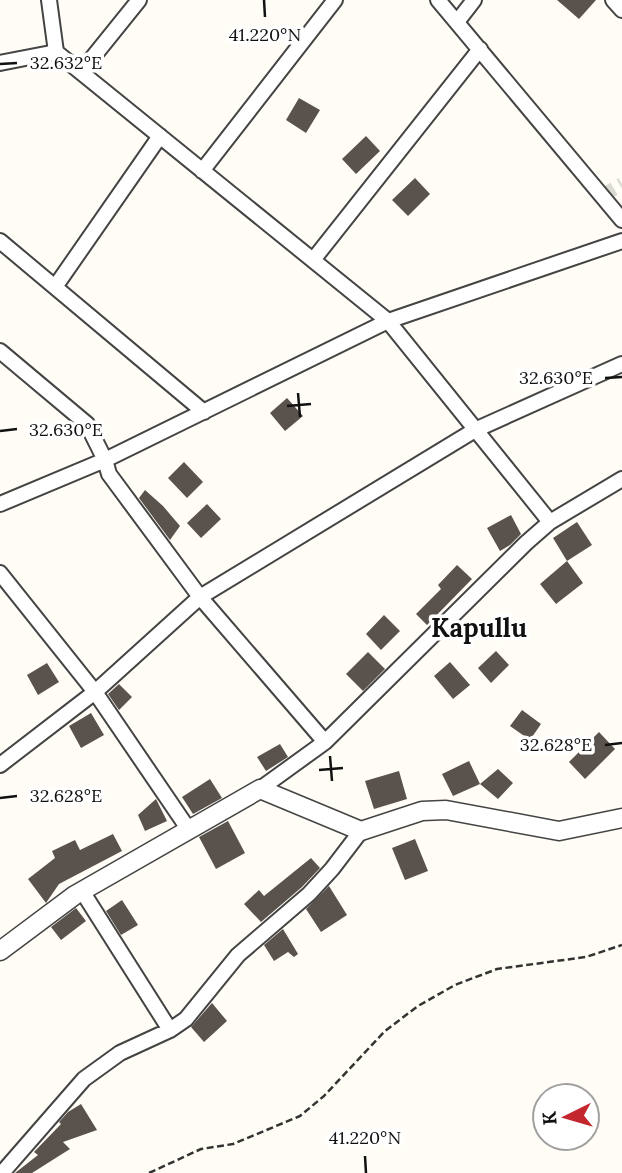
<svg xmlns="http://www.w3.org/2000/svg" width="622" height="1173" font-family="Lora,serif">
<rect width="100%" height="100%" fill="#fffdf5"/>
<path fill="#5a524d" d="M557,0H596L579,19Z
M299,98L320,110L306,133L286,120Z
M366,136L380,151L356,174L342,159Z
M415,178L430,194L408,216L392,200Z
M287,398L303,416L285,431L270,413Z
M184,462L203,482L187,498L168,478Z
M145,490L163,506L180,526L170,540L139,498Z
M207,504L221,519L201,538L187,523Z
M511,515L521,534L510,545L500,551L487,528Z
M577,522L592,545L567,561L553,538Z
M567,561L583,583L556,604L540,584Z
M457,565L472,579L427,625L416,614L441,589L438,585Z
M384,615L400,631L381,650L366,634Z
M496,651L509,665L491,683L478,668Z
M368,652L385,669L363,691L346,674Z
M450,662L470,685L453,699L434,676Z
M47,663L59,682L38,695L27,675Z
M119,684L132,697L119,710L108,694Z
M522,710L541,724L530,740L510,726Z
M91,713L104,735L81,748L69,726Z
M599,732L615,749L585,779L569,762Z
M280,744L288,757L266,771L257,757Z
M469,761L480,784L453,796L442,774Z
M498,769L513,783L498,799L480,784Z
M399,771L407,799L374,809L365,781Z
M210,779L222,798L193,814L182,797Z
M156,799L167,821L145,831L138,815Z
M228,821L245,853L216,869L199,837Z
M113,834L122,851L59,884L46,903L28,879L55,858L52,851L75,840L80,850Z
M415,839L428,871L405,880L392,848Z
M311,858L320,868L302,887L261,922L244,904L259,890L264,896Z
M329,886L347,915L321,932L306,909Z
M122,900L138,925L121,935L106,911Z
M76,908L86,921L61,940L51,927Z
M283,929L298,954L294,957L288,952L274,961L264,945Z
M212,1003L227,1021L204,1042L191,1027Z
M81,1104L97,1130L63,1142L70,1149L32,1173H15L38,1155L34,1152L61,1124L59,1122L68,1112Z"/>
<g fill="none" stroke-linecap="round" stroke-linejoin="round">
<path stroke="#dbdad3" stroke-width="14" stroke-dasharray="14 7" stroke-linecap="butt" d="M602,196L622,184"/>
<g stroke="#444" stroke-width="18">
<path id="minor" d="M49,0L56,52L388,321L550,522
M438,0L622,220
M613,0L622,10
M457,22L474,0
M0,63L56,52
M81,72L139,0
M202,171L335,0
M0,241L204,412
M313,260L480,49
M55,287L160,136
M0,351L87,424L105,460L109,474L200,597L325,742
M0,504L105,460L388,321L622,241
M0,573L95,692L189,830
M0,765L95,692L200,597L475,430L622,364
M260,789L325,742L526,543L550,522L622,479
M82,891L170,1030
M2,1173L84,1079L120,1053L170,1030L186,1019L238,955L309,894L332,869L361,831"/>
</g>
<g stroke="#444" stroke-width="21">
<path id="tertiary" d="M0,951L75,895L260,789L361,831L422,811L446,810L559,831L622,818"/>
</g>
<path stroke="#333" stroke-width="2.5" stroke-dasharray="7 3.5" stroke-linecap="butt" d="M149,1173L201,1149L233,1144L300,1116L324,1096L385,1031L418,1006L455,985L497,969L586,957L622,945"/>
<use href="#minor" stroke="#fff" stroke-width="14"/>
<use href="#tertiary" stroke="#fff" stroke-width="18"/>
</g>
<path fill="none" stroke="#111" stroke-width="2.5" d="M264,0L265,17M0,64L17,63M605,378L622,377M298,393L300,417M287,406L311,404M0,431L17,429M605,745L622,743M330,756L332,781M319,770L343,768M0,798L17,796M365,1156L366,1173"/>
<g text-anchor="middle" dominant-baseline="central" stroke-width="7" stroke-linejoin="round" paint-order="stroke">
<g font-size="26" font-weight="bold" fill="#111" stroke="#fff">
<text x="479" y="627">Kapullu</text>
</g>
</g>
<g font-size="18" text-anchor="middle" fill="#111" stroke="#fff" stroke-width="7" stroke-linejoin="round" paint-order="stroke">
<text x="265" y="41">41.220°N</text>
<text x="66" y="69">32.632°E</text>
<text x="556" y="384">32.630°E</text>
<text x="66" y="436">32.630°E</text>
<text x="556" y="751">32.628°E</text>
<text x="66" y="802">32.628°E</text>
<text x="365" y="1144">41.220°N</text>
</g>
<g transform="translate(566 1117) rotate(265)"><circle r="33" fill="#ffffff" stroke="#a0a0a0" stroke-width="2"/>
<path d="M0-5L12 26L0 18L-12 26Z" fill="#c4262e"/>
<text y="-10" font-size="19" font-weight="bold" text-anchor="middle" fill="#111111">K</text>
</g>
</svg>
